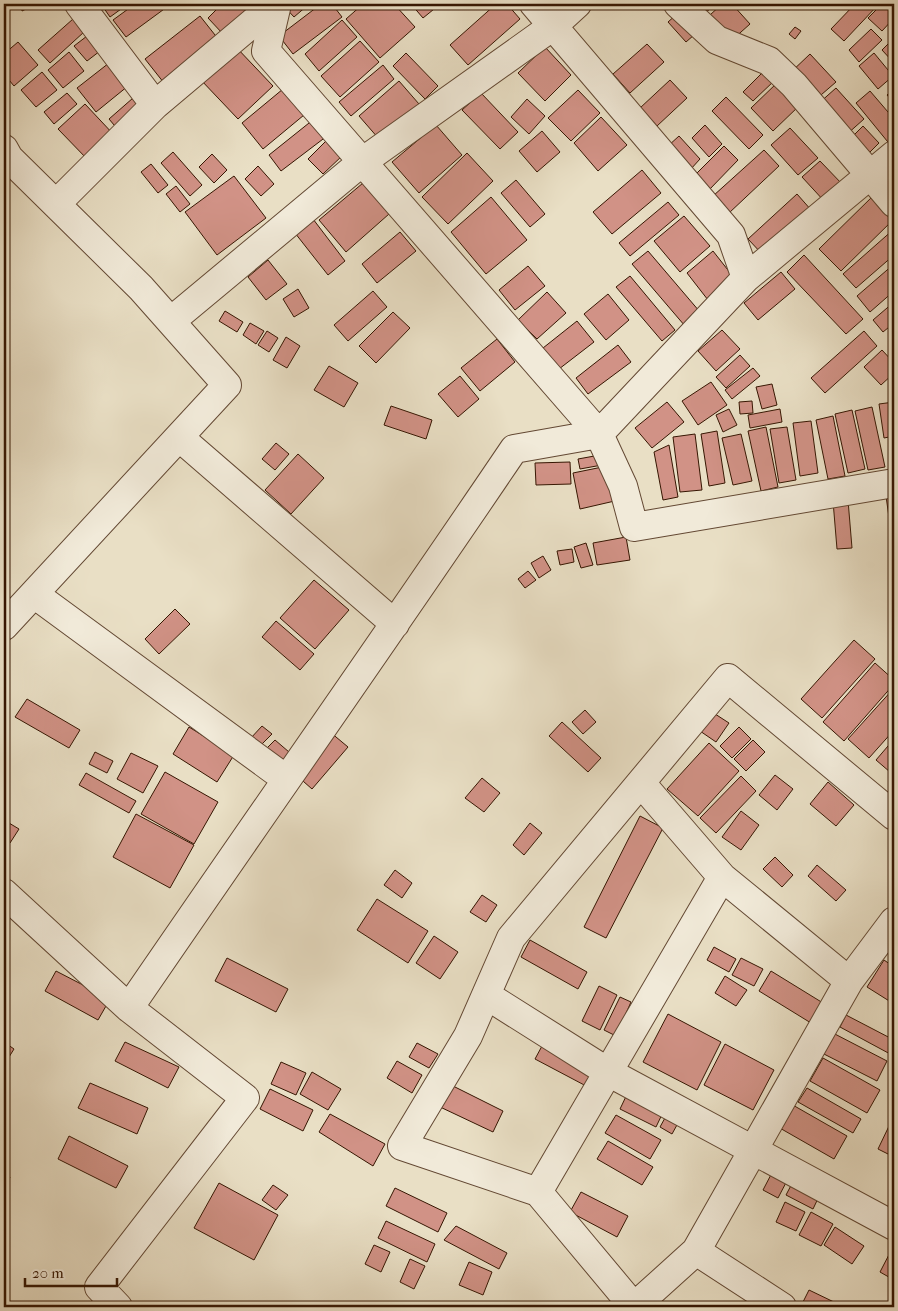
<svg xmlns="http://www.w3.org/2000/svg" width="898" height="1311" font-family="'IM FELL French Canon',serif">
<rect width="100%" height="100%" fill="#e9dfc5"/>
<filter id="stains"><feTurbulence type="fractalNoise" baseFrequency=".004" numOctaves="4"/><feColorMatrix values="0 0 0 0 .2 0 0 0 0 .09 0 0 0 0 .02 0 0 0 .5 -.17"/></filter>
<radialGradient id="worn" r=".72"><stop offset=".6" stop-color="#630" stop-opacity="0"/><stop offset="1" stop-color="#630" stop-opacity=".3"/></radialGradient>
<path fill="#d19286" stroke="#361602" d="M21,4H36L22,11Z
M101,4H128L110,17Z
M135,4H171L126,37L113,20Z
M222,4H251L253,5L223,34L208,18Z
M282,4H306L308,5L294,17Z
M321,4H332L342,17L293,54L279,36Z
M363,4H394L415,27L380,58L346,19Z
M411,4H438L439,5L423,18Z
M496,4H507L520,19L468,65L450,45Z
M697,4H716L705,13Z
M722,4H732L750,24L732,40L710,15Z
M855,4H875L877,6L844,41L831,29Z
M882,4H894V18L882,31L868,18Z
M677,14L694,35L686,42L668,22Z
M200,16L219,40L164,83L145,59Z
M73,19L84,32L50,63L38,50Z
M342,20L357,37L319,71L305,54Z
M795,27L801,31L795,39L789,34Z
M871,29L882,40L859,62L849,50Z
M87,36L100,51L87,61L74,46Z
M360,41L379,62L340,97L321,76Z
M18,42L38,65L14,86L4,74V54Z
M890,42L894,47V63L882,50Z
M647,44L664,62L630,93L613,74Z
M235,46L273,86L238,119L200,79Z
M545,47L571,75L545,101L518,73Z
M69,52L84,71L63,88L48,70Z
M406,53L438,86L425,99L393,66Z
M874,53L893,76L878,89L859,66Z
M810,54L836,82L814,101L789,74Z
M109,63L128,86L96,112L77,88Z
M383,65L394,79L351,116L339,102Z
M765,70L775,80L753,101L743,92Z
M42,72L57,90L36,107L21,90Z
M670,80L687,98L657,126L640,108Z
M399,81L419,104L379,139L359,116Z
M778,82L800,105L773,131L751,108Z
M836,88L864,119L846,135L818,104Z
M894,88V103L887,95Z
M283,89L304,115L263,149L242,123Z
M578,90L600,113L571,141L548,118Z
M870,91L894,119V145L892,147L856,103Z
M67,93L77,104L54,124L44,112Z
M481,93L518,132L500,149L462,110Z
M726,97L763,135L749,149L712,111Z
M133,98L144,110L120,132L109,119Z
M527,99L545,116L529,134L511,117Z
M85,104L115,136L89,161L58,129Z
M601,117L627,145L598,171L574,143Z
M314,119L327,136L281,171L269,155Z
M436,125L462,155L419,193L392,162Z
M705,125L722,144L709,157L692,138Z
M863,126L879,143L866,156L850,139Z
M790,128L818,158L798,175L771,145Z
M542,131L560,152L537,172L519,151Z
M679,136L700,159L690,170L668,146Z
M328,139L343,155L323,174L308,159Z
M724,146L738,160L708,191L693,177Z
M764,150L779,166L729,213L713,196Z
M173,152L202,185L190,196L161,163Z
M467,153L493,181L448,224L422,197Z
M212,154L227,170L214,183L199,167Z
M820,161L843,185L825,202L802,177Z
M151,164L168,185L158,193L141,172Z
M258,166L274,184L261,196L245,179Z
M642,170L661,193L612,234L593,212Z
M234,176L266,218L217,255L185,212Z
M516,180L545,214L530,227L501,193Z
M363,183L389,214L346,252L319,220Z
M176,186L190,204L180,212L166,194Z
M797,194L812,211L763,255L748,239Z
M875,194L894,214V219L841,271L819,249Z
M491,197L527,240L486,274L451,232Z
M668,202L679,215L630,256L619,243Z
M684,216L710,246L680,272L654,241Z
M313,219L345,261L328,275L295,233Z
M894,229V255L856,288L843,274Z
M400,232L416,251L377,283L362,264Z
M648,251L700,312L685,326L632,264Z
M713,251L735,279L708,300L687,273Z
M804,255L863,319L846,334L787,272Z
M268,260L287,284L266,300L248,277Z
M894,264V291L870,312L857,296Z
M528,266L545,286L515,310L499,290Z
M781,272L795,289L758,320L744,303Z
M630,276L675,330L662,341L616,287Z
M298,289L309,308L294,317L283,299Z
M373,291L387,307L348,341L334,325Z
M547,292L566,313L537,339L518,320Z
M608,294L629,320L606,340L584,314Z
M894,302V323L883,332L873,320Z
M225,311L243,322L237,332L219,321Z
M393,312L410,328L376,363L359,346Z
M577,321L594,342L559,369L543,348Z
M250,323L264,331L256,344L243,335Z
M722,330L740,349L716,371L698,351Z
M267,331L278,338L269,352L258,345Z
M864,331L877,346L825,393L811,378Z
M286,337L300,346L287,368L273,360Z
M497,339L515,362L480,391L461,368Z
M618,345L631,362L588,394L576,378Z
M882,350L894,363V373L881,385L864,367Z
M740,355L750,366L726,388L716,377Z
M329,366L358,383L344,407L314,390Z
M753,368L760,376L732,399L725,390Z
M460,376L479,399L458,417L438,394Z
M711,382L727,405L698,425L682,401Z
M772,384L777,405L762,409L756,387Z
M752,401L753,413L740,414L739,402Z
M667,402L684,422L652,448L635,428Z
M894,402V436L884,438L879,404Z
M391,406L432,420L426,439L384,425Z
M872,407L885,467L868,470L855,411Z
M729,409L737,425L723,432L716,415Z
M780,409L782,422L750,428L748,415Z
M852,410L865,469L848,473L835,414Z
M833,416L845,476L828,479L816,420Z
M811,421L818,473L800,476L793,423Z
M766,427L778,487L761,491L748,431Z
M787,427L796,480L779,483L770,429Z
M717,431L725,483L709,486L701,434Z
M695,434L702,490L680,492L673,437Z
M741,434L752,481L733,485L722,438Z
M276,443L289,454L275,470L262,459Z
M669,445L678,497L663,500L654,452Z
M611,453L613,463L580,469L578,459Z
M298,454L324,478L291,514L265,490Z
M570,462L571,484L536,485L535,463Z
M612,465L619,500L580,509L573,473Z
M894,494V546H893L886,496Z
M848,500L852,548L837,549L833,501Z
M626,537L630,560L597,565L593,543Z
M586,543L593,565L581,568L574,547Z
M572,549L574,562L560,565L557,551Z
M543,556L551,570L539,578L531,563Z
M528,571L536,580L525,588L518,579Z
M314,580L349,610L315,649L280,618Z
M175,609L190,624L159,654L145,639Z
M276,621L314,654L300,670L262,637Z
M854,640L875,659L822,718L801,699Z
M875,663L894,680V684L844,741L823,722Z
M894,688V730L869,758L848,739Z
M27,699L80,730L69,748L15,717Z
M585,710L596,722L583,734L572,722Z
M712,712L729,723L716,742L700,731Z
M562,722L601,758L588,772L549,736Z
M262,726L272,734L259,747L250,739Z
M189,727L234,755L217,782L173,754Z
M739,727L751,739L732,758L720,746Z
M330,732L348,747L312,789L295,774Z
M894,739V766L890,772L876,760Z
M275,740L296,758L285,769L265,750Z
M753,740L765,752L746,771L734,759Z
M709,743L739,771L698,816L667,789Z
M95,752L113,761L107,773L89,764Z
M131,753L158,766L143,793L117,779Z
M165,772L218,802L194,844L141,814Z
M86,773L136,801L129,813L79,785Z
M775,775L793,789L777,810L759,795Z
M741,776L756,791L716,833L700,818Z
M482,778L500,793L484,812L465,798Z
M828,782L854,805L836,826L810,804Z
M741,811L759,825L741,850L722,837Z
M136,814L194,845L170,888L113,857Z
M640,816L663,828L606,938L584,927Z
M4,820L19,829L10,843L4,839Z
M530,823L542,833L524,855L513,845Z
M775,857L793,875L782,887L763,869Z
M817,865L846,890L836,901L808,876Z
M395,870L412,883L402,898L384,885Z
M482,895L497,905L486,922L470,912Z
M377,899L428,931L408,963L357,930Z
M434,936L458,952L440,979L416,963Z
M530,940L587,972L578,989L521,957Z
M714,947L736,959L729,972L707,960Z
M227,958L288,989L276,1012L215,981Z
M741,958L763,969L754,986L732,975Z
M884,960L894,967V1004L867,987Z
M56,971L110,999L98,1020L45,991Z
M771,971L823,1003L811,1023L759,991Z
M725,976L747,990L736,1006L715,993Z
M599,986L617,995L600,1030L582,1021Z
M620,997L631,1002L616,1036L604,1030Z
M668,1014L721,1042L697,1090L643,1062Z
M846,1015L894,1040V1051L892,1055L840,1027Z
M831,1032L887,1061L877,1081L820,1052Z
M549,1033L602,1061L588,1087L535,1059Z
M4,1042L14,1049L4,1065Z
M125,1042L179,1067L168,1088L115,1061Z
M417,1043L438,1054L429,1068L409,1057Z
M725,1044L774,1070L753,1110L704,1085Z
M823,1058L880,1090L867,1113L810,1081Z
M397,1061L422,1075L412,1093L387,1078Z
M281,1062L306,1073L296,1095L271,1084Z
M312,1072L341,1089L328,1110L300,1094Z
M90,1083L148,1108L137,1134L78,1108Z
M449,1084L503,1111L493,1132L438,1106Z
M630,1088L666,1106L656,1127L620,1109Z
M807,1088L861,1119L853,1133L798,1102Z
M270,1089L313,1110L303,1131L260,1109Z
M791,1104L847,1136L834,1159L778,1127Z
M671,1107L683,1114L672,1134L660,1127Z
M330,1114L385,1144L373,1166L319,1132Z
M616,1115L661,1140L650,1159L605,1133Z
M890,1124L894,1126V1157L878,1149Z
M69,1136L128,1166L116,1188L58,1159Z
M608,1141L653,1167L642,1185L597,1159Z
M775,1167L790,1175L778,1198L763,1190Z
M4,1174L10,1177L4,1190Z
M796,1176L822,1190L813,1209L786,1195Z
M219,1183L278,1215L254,1260L194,1228Z
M273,1185L288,1195L276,1210L262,1200Z
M395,1188L447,1213L438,1232L386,1206Z
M581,1192L628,1216L617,1237L570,1212Z
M785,1202L805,1212L796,1231L776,1222Z
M811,1212L833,1224L821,1246L799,1235Z
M386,1221L435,1244L427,1262L378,1238Z
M456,1226L507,1253L499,1269L444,1240Z
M835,1227L864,1246L852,1264L824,1245Z
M374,1245L390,1252L381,1272L365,1264Z
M894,1245V1280L880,1272Z
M410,1259L425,1266L414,1289L400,1282Z
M469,1262L492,1272L483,1295L459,1285Z
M809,1290L836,1303L834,1307H814L803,1302Z"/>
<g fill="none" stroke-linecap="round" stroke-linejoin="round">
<g stroke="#634833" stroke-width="30">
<path id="minor" d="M277,4L266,51L599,434L746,278
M534,4L731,235L746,278L894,155
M678,4L717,40L769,61L794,85L894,203
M155,105L275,4
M4,149L9,158L141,288L227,385L4,626
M56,204L155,105L79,4
M171,321L362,162L553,26L577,4
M179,437L395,624
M34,594L286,779
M722,877L849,981
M4,893L129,1008L245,1098L99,1287L118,1307
M486,995L608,1072L894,1226
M129,1008C257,821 387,637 514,449L599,434L623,486L634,527L894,483
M538,1192L722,877L641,783
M696,1251L849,981L894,921
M634,1307L538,1192L402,1146L468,1036L511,938L728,678L894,816
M634,1307L696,1251L782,1307"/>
</g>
<use href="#minor" stroke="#f1ead9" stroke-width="28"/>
</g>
<rect width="898" height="1311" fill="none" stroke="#e9dfc5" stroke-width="20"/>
<rect x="5" y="5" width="888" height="1301" fill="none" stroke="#361602" stroke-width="2.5"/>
<rect x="10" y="10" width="878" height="1291" fill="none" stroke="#361602"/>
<path d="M25 1278v8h92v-8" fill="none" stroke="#361602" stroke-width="2.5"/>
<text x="32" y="1278" font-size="15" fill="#361602" stroke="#f1ead9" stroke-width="4" paint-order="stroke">20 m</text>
<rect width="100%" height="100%" filter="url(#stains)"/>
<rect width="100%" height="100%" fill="url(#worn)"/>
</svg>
